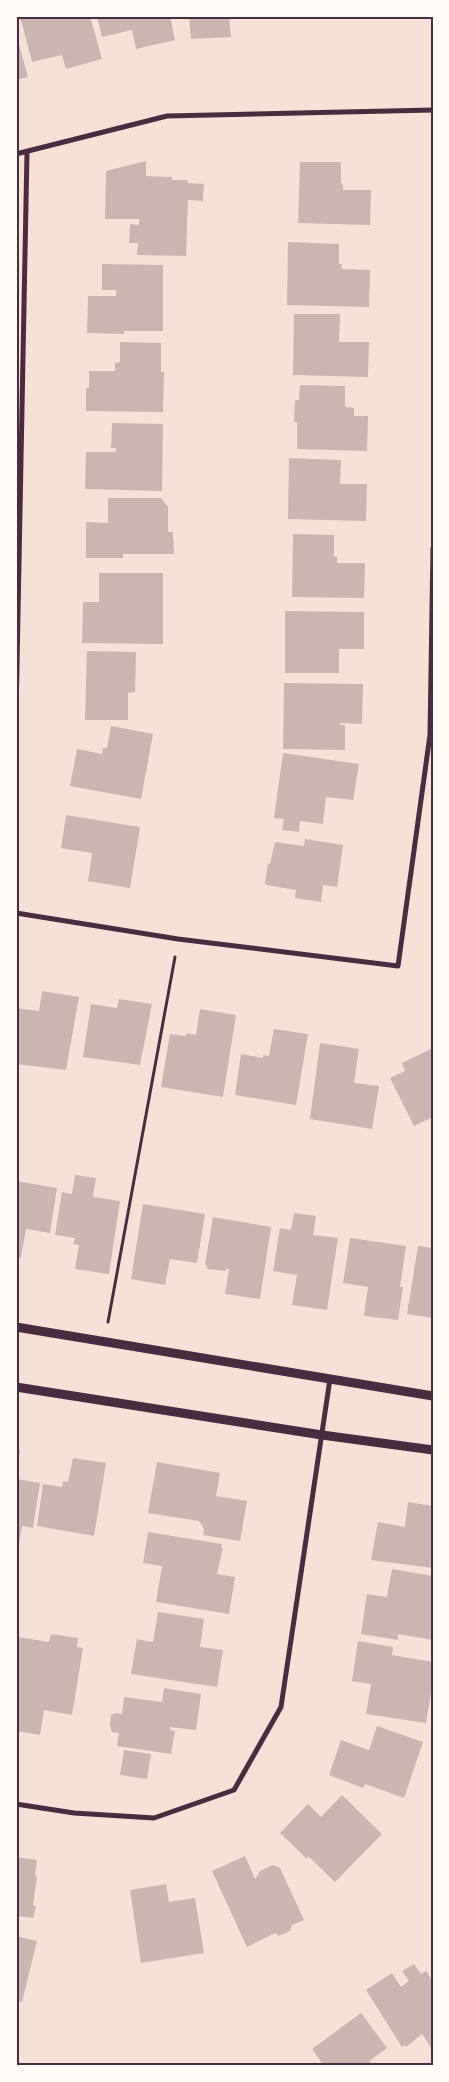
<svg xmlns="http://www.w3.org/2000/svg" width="449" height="2082" font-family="Ubuntu,sans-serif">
<rect width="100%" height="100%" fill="#f7e1d7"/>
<path fill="#ccb4b1" d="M20,16H78V19L90,16L102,59L66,69L62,55L32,62Z
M97,16H170L175,40L136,49L132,30L102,37Z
M189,16H229L231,37L191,39Z
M16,34L28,77L16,80Z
M146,161V176L172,177V180H187L188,183L204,184L203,201L188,200L186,256L137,255L138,243H129L130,224L139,225V219H105L106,171Z
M300,162H341V183L343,184V190H371L370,225L298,223Z
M288,242L339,244V264H342L341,269L370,270L369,307L287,305Z
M102,264L163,265V331H124V334L87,333L88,296H116V290H102Z
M294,314H340L339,342H369L368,377L293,375Z
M120,342L161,343V372H164L163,412L86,411V388H89V371H115V363L120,362Z
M300,385L345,386V407L354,408V416H368L367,451L297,449V422H294L295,400H299Z
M112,423L163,424L162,491L85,489L86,452H116V448H111Z
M289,458L341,460L340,484H367L366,521L288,519Z
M108,498H161L168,507V532H173L174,554H123V558H86V522L108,523Z
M293,534L334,535V557H337V563H365L364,598L292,597Z
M99,573H163V644L82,643L83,602H99Z
M285,611L364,612V649H339V673H285Z
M87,651L136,652L135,692L128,693V720H85Z
M284,683L363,684L362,724L340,723V725H345V750L283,749Z
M111,726L153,734L141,799L70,786L77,749L102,754L103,748H107Z
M283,753L359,764L353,800L326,797L323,824L300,821L299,832L282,830L284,819L274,818Z
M66,815L140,827L130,888L88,881L92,853L61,848Z
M305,839L343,845L337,887L323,885L321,902L295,898L296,890L266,885L265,883L268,863L270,864L275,842L304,846Z
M42,991L79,997L66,1070L16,1064V1008L39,1011Z
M119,999L152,1004L140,1065L83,1057L91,1004L117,1008Z
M200,1009L236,1015L223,1097L161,1087L170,1034L186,1036L187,1033L196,1035Z
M274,1029L308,1034L296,1105L235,1095L241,1054L263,1058V1055L269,1056Z
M320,1043L359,1049L354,1083L379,1086L372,1129L310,1119Z
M433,1048V1117L414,1126L390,1078L405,1071L402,1063Z
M75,1175L96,1178L93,1197L120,1201L109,1274L75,1269L79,1245L73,1244L75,1238L55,1235L62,1192L72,1194Z
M16,1181L57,1188L50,1233L26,1229L21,1258L16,1257Z
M143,1204L205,1214L197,1263L170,1259L165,1285L131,1279Z
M294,1213L316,1216L313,1235L338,1238L327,1310L292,1305L297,1275L273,1271L280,1228L291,1230Z
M213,1217L271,1227L260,1299L225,1294L229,1269L226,1268V1271L207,1269V1265H205Z
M350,1238L406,1246L400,1287H403L398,1320L364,1316L368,1287L343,1283Z
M418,1246L433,1248V1318L407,1314Z
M16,1450H20L17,1467H16Z
M73,1458L106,1463L94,1536L37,1526L43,1484L62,1487L63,1481L68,1482Z
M157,1462L220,1473L216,1496L247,1501L240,1541L203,1535L204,1529L199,1521L148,1513Z
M16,1479L40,1483L33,1528L22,1526L19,1544H16Z
M408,1502L433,1506V1568L371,1560L378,1522L405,1527Z
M148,1532L222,1544L221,1548H223L217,1574L235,1577L229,1614L156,1602L162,1566L143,1563Z
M392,1569L433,1576V1640L398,1634V1640L361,1634L367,1594L387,1597Z
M158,1612L204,1619L200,1647L223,1650L217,1687L131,1674L137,1639L153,1642Z
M51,1634L78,1638L77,1647L83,1648L72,1715L44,1710L40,1735L16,1731L18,1637L49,1642Z
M358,1641L393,1647L392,1655L433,1662V1680L426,1723L366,1714L371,1684L352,1681Z
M164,1688L201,1694L196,1730L170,1727V1730L175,1731L171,1754L117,1746L119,1733L112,1732L110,1726L111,1715L116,1713L122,1714L124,1697L162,1702Z
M377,1726L423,1742L404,1798L365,1784L363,1788L329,1775L341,1740L369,1750Z
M124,1750L151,1754L147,1779L120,1775Z
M342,1795L382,1834L335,1882L308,1856L307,1859L280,1833L308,1804L321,1817Z
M245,1856L255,1879L260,1871L273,1865L280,1868L304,1920L292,1925L290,1931L279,1936L275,1933L247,1947L212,1871Z
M16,1857L37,1860L35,1876L37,1877L33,1905L36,1906L33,1918L16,1916Z
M166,1884L169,1902L195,1898L204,1953L141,1963L130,1890Z
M16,1936L37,1941L22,2002L16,2001Z
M414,1964L421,1974L426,1971L433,1981V2051L422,2034L406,2047L405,2045L402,2047L366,1990L392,1973L401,1987L409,1981L402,1971Z
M361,2013L387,2048L369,2061L371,2062L367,2066H324L312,2049Z"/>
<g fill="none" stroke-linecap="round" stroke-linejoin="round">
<path stroke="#4a2c40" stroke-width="3" d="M108,1322L175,957"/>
<path stroke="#4a2c40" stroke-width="5" d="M16,154L167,116L433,110
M16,717L27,152
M16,913L178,939L398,966L430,735L433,548
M16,1804L74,1813L154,1818L234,1790L281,1707L330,1379"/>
<path stroke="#4a2c40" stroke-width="9" d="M16,1327L433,1396
M16,1387L322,1435L433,1450"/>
</g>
<rect width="449" height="2082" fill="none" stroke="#fffaf5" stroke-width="35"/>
<rect x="18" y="18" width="414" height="2046" fill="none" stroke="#4a2c40" stroke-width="2"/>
</svg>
